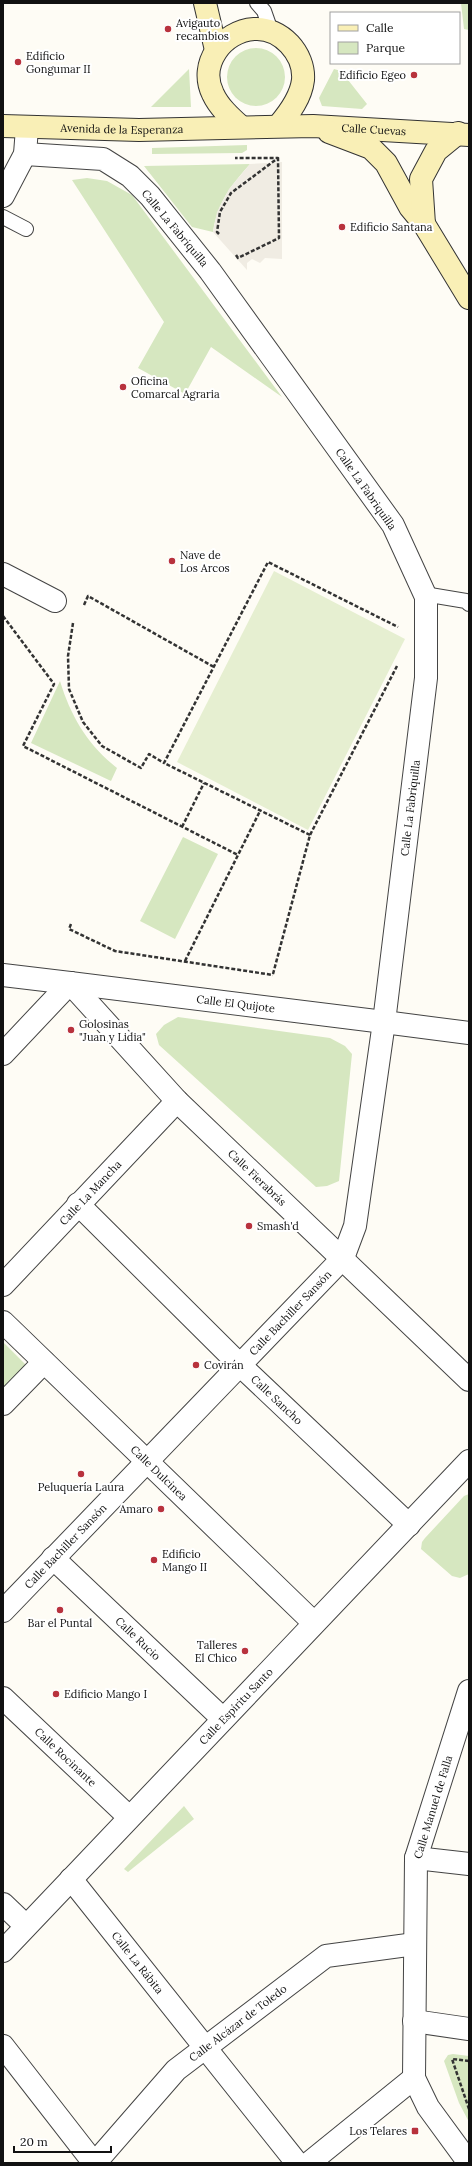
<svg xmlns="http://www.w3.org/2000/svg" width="472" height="2166" font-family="Lora,serif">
<rect width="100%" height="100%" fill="#fefcf5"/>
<path fill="#d6e7c0" d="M461,3H469V30L464,29Z
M227 77a29 29 0 1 1 58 0a29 29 0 1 1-58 0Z
M189,69L191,107H151Z
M334,69L341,71L367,104L362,109L322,106L319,98Z
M247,145V150L242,153L152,154V148Z
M250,164C230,187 218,201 213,232L192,227L144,166Z
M87,178L107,181L132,195L282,397L211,347L185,394L138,368L164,322L72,180Z
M60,681C71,717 88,745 117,768L111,781L31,743Z
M183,837L218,854L175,939L140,921Z
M178,1017L330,1038L345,1046L352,1054L339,1181L327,1186L316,1187L159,1045L156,1034L164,1025Z
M3,1342L31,1370L3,1398Z
M469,1494V1574L460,1578L452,1576L421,1549L422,1542L425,1538L464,1496Z
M184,1806L194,1819L128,1872L124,1869Z
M453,2054L469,2056V2122L459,2103L444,2061L448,2055Z"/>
<path fill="#e6efd1" d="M274,571L405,639L308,830L177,762Z"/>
<path fill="#f0ece3" d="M282,162V259L265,258L260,263L252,259L247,263V270L213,232L217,212L229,189L250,164Z"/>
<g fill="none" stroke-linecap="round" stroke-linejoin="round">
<g stroke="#444" stroke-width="16">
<path id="service" d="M257,3L264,11L271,31
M3,217L26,229
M424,594L466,601L469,604"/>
</g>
<g stroke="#444" stroke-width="24">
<g id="pedestrian">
<path d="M3,574L55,601"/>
<path id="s1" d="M70,983L384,1022"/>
<path id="s2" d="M78,1204L241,1366L409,1525"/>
<path id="s3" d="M3,1322L314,1623"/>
<path d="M3,1404L44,1362"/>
<path id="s4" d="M53,1558L223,1719"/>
<path id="s5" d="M3,1698L129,1817"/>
</g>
</g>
<g stroke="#444" stroke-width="24">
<g id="minor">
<path d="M3,975L70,983"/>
<path id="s6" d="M70,983L177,1101L469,1380"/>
<path d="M384,1022L469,1033"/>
<path d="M3,1054L70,983"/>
<path id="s7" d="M3,1285L177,1101"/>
<path id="s8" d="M3,1611L343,1258L355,1226L384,1022L426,678V597L393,525L210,271L150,196L130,176L103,159L25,154"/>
<path d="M469,1691L416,1858L414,2078L428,2107L469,2163"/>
<path d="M416,1858L469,1864"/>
<path id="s9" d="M71,1879L297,2163"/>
<path d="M3,1904L26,1926"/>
<path id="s10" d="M3,1951L469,1461"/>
<path d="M414,2021L469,2029"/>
<path d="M3,2046L94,2163"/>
<path id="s11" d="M95,2163L176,2070L326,1956L415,1944"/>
<path d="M309,2163L414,2078"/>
</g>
</g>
<g stroke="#444" stroke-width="24">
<path id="tertiary" d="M3,196L25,154L27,128"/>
</g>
<g stroke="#333" stroke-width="24">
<g id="secondary">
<path d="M205,3L216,50"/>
<path id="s12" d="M3,126L139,130L313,126L469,135"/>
<path d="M240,126C230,117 219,107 213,94C198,64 223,31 254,29C281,27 305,54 303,80C301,97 290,112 279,125"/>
<path d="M329,132L371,148L386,163L410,207L424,224L469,298"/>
<path d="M424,224L421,179L436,151L458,133"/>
</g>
</g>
<path stroke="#333" stroke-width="2.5" stroke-dasharray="4 2" stroke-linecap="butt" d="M219,234L217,232L220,212L231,193L278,158H235
M236,255L238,258L279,238L278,158
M84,605L88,596L214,667
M3,616L54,684L23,746L238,855
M73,623L68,656L69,689L83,722L102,746L141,768L149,754L164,763
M182,827L204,783
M310,835L164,763L268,562L398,627
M71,924L69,929L115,951L273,975
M185,961L260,811
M273,974L310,835L397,666
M469,2061L452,2059L469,2109"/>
<use href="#service" stroke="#fff" stroke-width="14"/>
<use href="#pedestrian" stroke="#fff" stroke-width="22"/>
<use href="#minor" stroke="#fff" stroke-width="22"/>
<use href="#tertiary" stroke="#fff" stroke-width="22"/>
<use href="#secondary" stroke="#f9efb6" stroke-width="22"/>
</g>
<g fill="#b8323d" stroke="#fff" stroke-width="1.5">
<circle cx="168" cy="29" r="4"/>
<circle cx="18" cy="62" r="4"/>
<circle cx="414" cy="75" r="4"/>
<circle cx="342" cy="227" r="4"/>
<circle cx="123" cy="387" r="4"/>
<circle cx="172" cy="561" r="4"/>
<circle cx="71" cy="1030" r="4"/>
<circle cx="249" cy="1226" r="4"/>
<circle cx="196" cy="1365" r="4"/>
<circle cx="81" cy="1474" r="4"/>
<circle cx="161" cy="1509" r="4"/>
<circle cx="154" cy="1560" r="4"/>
<circle cx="60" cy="1610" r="4"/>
<circle cx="245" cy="1651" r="4"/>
<circle cx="56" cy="1694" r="4"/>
<rect x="411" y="2127" width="8" height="8" rx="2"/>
</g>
<g text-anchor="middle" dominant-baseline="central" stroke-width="4" stroke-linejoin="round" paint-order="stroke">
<g font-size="11" fill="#111" stroke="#fff" text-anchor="start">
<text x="176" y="23">Avigauto<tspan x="176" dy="13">recambios</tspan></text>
<text x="26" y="56">Edificio<tspan x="26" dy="13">Gongumar II</tspan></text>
<text x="406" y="75" text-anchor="end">Edificio Egeo</text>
<text x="350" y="227">Edificio Santana</text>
<text x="131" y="381">Oficina<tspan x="131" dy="13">Comarcal Agraria</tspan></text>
<text x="180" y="555">Nave de<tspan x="180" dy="13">Los Arcos</tspan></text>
<text x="79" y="1024">Golosinas<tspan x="79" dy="13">"Juan y Lidia"</tspan></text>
<text x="257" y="1226">Smash'd</text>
<text x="204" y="1365">Covirán</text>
<text x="81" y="1487" text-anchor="middle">Peluquería Laura</text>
<text x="153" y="1509" text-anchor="end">Amaro</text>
<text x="162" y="1554">Edificio<tspan x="162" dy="13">Mango II</tspan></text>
<text x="60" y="1623" text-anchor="middle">Bar el Puntal</text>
<text x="237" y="1645" text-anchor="end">Talleres<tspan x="237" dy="13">El Chico</tspan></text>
<text x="64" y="1694">Edificio Mango I</text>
<text x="407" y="2131" text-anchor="end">Los Telares</text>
</g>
<g font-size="11" fill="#111" stroke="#fff">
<text stroke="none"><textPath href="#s12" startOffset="119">Avenida de la Esperanza</textPath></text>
<text stroke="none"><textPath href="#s12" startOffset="371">Calle Cuevas</textPath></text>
<text transform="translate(175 228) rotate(50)">Calle La Fabriquilla</text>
<text transform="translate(366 489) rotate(55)">Calle La Fabriquilla</text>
<text stroke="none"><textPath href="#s8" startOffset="946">Calle La Fabriquilla</textPath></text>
<text stroke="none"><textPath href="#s1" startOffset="167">Calle El Quijote</textPath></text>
<text stroke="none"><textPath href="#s6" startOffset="270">Calle Fierabrás</textPath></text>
<text stroke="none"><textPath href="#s7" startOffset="127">Calle La Mancha</textPath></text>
<text stroke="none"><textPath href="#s8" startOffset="414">Calle Bachiller Sansón</textPath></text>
<text stroke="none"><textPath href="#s2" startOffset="279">Calle Sancho</textPath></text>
<text stroke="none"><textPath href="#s3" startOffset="217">Calle Dulcinea</textPath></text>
<text stroke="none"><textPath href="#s8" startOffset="90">Calle Bachiller Sansón</textPath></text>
<text stroke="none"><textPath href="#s4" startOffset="117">Calle Rucio</textPath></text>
<text stroke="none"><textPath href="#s10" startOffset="338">Calle Espíritu Santo</textPath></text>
<text stroke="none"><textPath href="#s5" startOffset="86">Calle Rocinante</textPath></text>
<text transform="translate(433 1807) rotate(-73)">Calle Manuel de Falla</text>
<text stroke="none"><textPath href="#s9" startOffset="107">Calle La Rábita</textPath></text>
<text stroke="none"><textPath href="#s11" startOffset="201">Calle Alcázar de Toledo</textPath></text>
</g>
</g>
<rect width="472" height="2166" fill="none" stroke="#111111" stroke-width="8"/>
<rect x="330" y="12" width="130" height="52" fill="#ffffff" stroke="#a0a0a0"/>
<rect x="338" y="25" width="20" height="6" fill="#f9efb6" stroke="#a0a0a0"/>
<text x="366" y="32" font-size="12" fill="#111111">Calle</text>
<rect x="338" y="42" width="20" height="12" fill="#d6e7c0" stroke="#a0a0a0"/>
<text x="366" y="52" font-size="12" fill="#111111">Parque</text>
<path d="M14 2146v6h97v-6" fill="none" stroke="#111111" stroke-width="2"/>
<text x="20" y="2146" font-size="12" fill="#111111" stroke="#ffffff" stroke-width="3" paint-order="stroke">20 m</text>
</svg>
